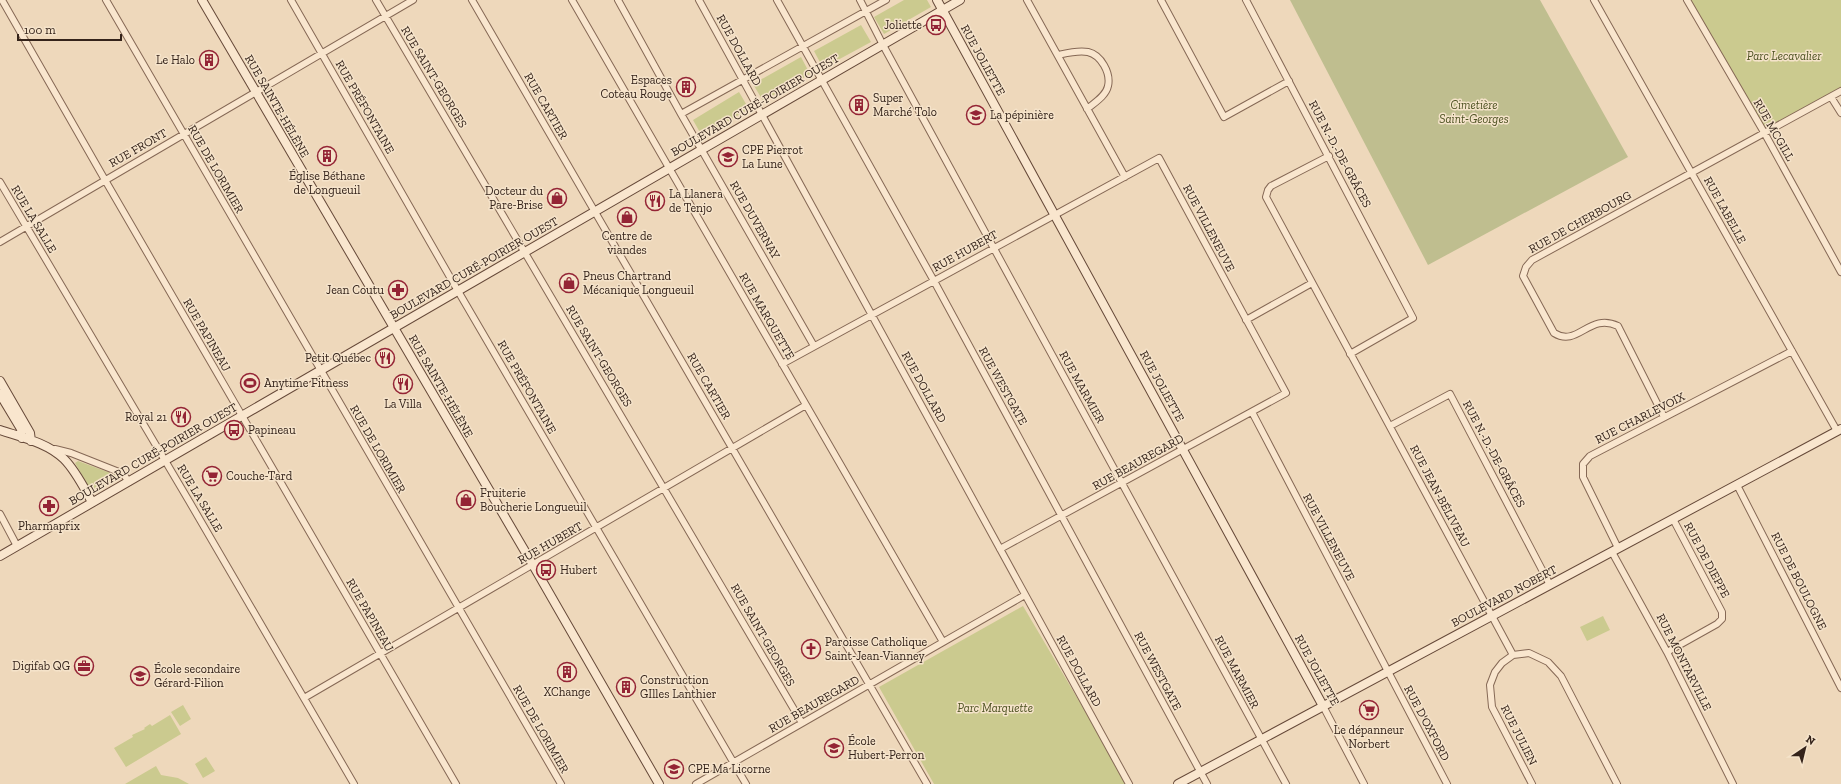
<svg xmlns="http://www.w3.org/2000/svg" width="1841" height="784" font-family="'Zilla Slab',serif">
<rect width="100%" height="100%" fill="#eed8bb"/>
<path fill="#cbca8f" d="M904,0H927L931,7L884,34L874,17Z
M1687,0H1841V91L1765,134Z
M861,25L871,42L823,68L814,51Z
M801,57L810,74L763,101L753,84Z
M739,92L749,109L702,136L693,120Z
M78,461L116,475L117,478L97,490L90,489L75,463Z
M1023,606L1128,784H934L879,687Z
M1603,616L1610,630L1587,641L1580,627Z
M183,705L191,719L180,726L171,712Z
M170,715L181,734L126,767L114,748L133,737L132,735L145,729L144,728L150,724L152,726Z
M206,757L215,771L203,778L195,764Z
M156,766L161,775L178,778L189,784H125Z"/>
<path fill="#bfbe8f" d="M1290,0H1540L1628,157L1428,265Z"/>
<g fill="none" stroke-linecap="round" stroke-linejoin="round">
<g stroke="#856855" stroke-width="8">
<path id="street" d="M2,0L105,180L456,784
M106,0L561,784
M291,0L458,291L746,784
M376,0L802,723
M472,0L927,784
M572,0L943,642
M618,0L681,114L814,346
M699,0L1129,784
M777,0L934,281L1207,784
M860,0L883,45L1286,784
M1027,0L1125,177
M1161,0L1224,117L1289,81
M1246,0L1413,318L1350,354
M1594,0L1837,431
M1687,0L1765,134L1841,272
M1058,55C1067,53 1078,50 1088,52C1101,55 1111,73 1108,86C1106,96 1094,103 1087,109
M1831,97L1841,113
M681,114L886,0
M1329,156L1271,186L1268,190L1266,197L1513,655L1529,653L1548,662L1561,676L1617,784
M0,182L189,501L354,784
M0,242L413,0
M1246,320L1312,283
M782,364L1159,158L1286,393L1000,549
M1252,412L1447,784
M1664,417L1618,326C1589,312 1578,348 1554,333L1523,276L1526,267L1532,260L1841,91
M1390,426L1450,394L1550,585
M55,449L71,453L119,472L124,475L129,482
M1737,485L1841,688
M0,514L17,546
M1618,548L1583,477V464L1590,456L1792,351
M1612,552L1667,652L1733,784
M1667,652L1717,624L1722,619V612L1673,519
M1513,655L1502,663L1495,672L1490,685L1492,707L1532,784
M304,698L806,405
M1323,706L1364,784
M696,784L1025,595"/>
</g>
<g stroke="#664939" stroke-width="10">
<path id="secondary" d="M202,0L533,565L659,784
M937,0L1323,706
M0,381L30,433L31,441
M0,394L21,429L22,438
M0,430C21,437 48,443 64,459C76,471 84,488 92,502
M0,556L960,0
M1178,784L1841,429"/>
</g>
<use href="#street" stroke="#f9e6ce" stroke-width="6"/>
<use href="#secondary" stroke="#f9e6ce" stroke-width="8"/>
</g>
<defs>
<g id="bus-ring" transform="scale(1)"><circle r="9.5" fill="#f5e3ca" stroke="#942435" stroke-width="1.5"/><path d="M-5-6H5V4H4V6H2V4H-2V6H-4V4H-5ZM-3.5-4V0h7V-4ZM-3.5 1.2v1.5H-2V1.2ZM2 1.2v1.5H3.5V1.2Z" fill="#942435"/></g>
<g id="building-ring" transform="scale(1)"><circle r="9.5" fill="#f5e3ca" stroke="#942435" stroke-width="1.5"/><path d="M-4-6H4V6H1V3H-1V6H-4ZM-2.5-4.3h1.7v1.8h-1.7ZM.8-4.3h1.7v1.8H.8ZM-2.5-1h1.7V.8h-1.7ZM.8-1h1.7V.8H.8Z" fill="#942435"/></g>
<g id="school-ring" transform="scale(1)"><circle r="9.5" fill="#f5e3ca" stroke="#942435" stroke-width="1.5"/><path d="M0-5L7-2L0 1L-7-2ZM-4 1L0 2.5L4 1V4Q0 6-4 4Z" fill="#942435"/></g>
<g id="shop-ring" transform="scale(1)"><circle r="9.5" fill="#f5e3ca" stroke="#942435" stroke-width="1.5"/><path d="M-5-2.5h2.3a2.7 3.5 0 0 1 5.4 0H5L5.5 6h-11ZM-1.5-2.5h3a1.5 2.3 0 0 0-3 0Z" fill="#942435"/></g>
<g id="restaurant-ring" transform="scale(1)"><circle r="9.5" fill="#f5e3ca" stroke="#942435" stroke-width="1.5"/><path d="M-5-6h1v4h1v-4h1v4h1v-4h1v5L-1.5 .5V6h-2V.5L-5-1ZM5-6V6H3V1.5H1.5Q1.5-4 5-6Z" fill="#942435"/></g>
<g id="pharmacy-ring" transform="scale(1)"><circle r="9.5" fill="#f5e3ca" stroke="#942435" stroke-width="1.5"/><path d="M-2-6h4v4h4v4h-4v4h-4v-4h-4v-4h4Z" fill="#942435"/></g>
<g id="stadium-ring" transform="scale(1)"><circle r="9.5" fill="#f5e3ca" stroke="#942435" stroke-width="1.5"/><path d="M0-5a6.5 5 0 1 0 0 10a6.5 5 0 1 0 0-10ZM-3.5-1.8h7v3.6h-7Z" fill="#942435"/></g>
<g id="supermarket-ring" transform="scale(1)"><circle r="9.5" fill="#f5e3ca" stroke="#942435" stroke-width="1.5"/><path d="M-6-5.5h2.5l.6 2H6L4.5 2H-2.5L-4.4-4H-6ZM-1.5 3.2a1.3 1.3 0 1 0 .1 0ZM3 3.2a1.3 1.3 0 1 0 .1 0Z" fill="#942435"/></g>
<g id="church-ring" transform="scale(1)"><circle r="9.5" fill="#f5e3ca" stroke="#942435" stroke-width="1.5"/><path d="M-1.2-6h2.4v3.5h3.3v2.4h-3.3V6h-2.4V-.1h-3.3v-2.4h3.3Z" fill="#942435"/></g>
<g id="office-ring" transform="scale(1)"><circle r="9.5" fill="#f5e3ca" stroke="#942435" stroke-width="1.5"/><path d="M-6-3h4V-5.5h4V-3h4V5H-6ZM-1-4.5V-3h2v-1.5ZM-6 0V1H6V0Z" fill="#942435"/></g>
</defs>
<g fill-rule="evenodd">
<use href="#bus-ring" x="936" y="25"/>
<use href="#building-ring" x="209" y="60"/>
<use href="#building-ring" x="686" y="87"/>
<use href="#building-ring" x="859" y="105"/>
<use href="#school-ring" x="976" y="115"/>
<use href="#building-ring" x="327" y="156"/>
<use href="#school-ring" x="728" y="157"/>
<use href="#shop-ring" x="557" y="198"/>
<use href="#restaurant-ring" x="655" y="201"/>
<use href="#shop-ring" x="627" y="217"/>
<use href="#shop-ring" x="569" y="283"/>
<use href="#pharmacy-ring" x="398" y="290"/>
<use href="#restaurant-ring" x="385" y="358"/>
<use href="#stadium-ring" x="250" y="383"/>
<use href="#restaurant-ring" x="403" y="384"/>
<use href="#restaurant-ring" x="181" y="417"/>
<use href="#bus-ring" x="234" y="430"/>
<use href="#supermarket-ring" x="212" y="476"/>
<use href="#shop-ring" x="466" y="500"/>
<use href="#pharmacy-ring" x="49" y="506"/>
<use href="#bus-ring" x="546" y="570"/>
<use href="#church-ring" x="811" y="649"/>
<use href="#office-ring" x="84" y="666"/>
<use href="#building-ring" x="567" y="672"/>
<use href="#school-ring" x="140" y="676"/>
<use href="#building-ring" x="626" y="687"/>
<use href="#supermarket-ring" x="1369" y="710"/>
<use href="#school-ring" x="834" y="748"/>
<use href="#school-ring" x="674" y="769"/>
</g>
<g text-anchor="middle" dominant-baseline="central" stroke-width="3" stroke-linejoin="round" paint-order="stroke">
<g font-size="12" fill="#34231a" stroke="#f5e3ca" text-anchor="start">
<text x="922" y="25" text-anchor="end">Joliette</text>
<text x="195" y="60" text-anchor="end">Le Halo</text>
<text x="672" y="80" text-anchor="end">Espaces<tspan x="672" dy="14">Coteau Rouge</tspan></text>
<text x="873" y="98">Super<tspan x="873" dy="14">Marché Tolo</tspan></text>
<text x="990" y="115">La pépinière</text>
<text x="742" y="150">CPE Pierrot<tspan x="742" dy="14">La Lune</tspan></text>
<text x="327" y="176" text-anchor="middle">Église Béthane<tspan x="327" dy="14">de Longueuil</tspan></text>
<text x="543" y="191" text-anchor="end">Docteur du<tspan x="543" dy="14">Pare-Brise</tspan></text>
<text x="669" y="194">La Llanera<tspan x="669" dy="14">de Tenjo</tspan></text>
<text x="627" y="236" text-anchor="middle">Centre de<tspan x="627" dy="14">viandes</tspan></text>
<text x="583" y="276">Pneus Chartrand<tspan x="583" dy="14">Mécanique Longueuil</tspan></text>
<text x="384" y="290" text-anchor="end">Jean Coutu</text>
<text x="371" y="358" text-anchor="end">Petit Québec</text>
<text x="264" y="383">Anytime Fitness</text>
<text x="403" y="404" text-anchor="middle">La Villa</text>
<text x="167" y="417" text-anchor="end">Royal 21</text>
<text x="248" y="430">Papineau</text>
<text x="226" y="476">Couche-Tard</text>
<text x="480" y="493">Fruiterie<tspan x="480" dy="14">Boucherie Longueuil</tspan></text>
<text x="49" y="526" text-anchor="middle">Pharmaprix</text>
<text x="560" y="570">Hubert</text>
<text x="825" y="642">Paroisse Catholique<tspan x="825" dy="14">Saint-Jean-Vianney</tspan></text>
<text x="70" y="666" text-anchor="end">Digifab QG</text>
<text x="154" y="669">École secondaire<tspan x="154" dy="14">Gérard-Filion</tspan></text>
<text x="640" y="680">Construction<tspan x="640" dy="14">GIlles Lanthier</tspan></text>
<text x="567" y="692" text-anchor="middle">XChange</text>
<text x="1369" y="730" text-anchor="middle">Le dépanneur<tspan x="1369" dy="14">Norbert</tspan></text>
<text x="848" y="741">École<tspan x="848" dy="14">Hubert-Perron</tspan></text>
<text x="688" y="769">CPE Ma Licorne</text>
</g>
<g font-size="12" fill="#34231a" stroke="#f5e3ca">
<text transform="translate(739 50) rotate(61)">RUE DOLLARD</text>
<text transform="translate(983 60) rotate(61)">RUE JOLIETTE</text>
<text transform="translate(434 77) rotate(59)">RUE SAINT-GEORGES</text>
<text transform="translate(755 105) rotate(-30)">BOULEVARD CURÉ-POIRIER OUEST</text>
<text transform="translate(277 106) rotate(60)">RUE SAINTE-HÉLÈNE</text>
<text transform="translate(546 106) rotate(60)">RUE CARTIER</text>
<text transform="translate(365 107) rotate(60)">RUE PRÉFONTAINE</text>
<text transform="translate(1774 130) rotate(60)">RUE MCGILL</text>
<text transform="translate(138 148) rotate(-30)">RUE FRONT</text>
<text transform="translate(1340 154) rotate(62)">RUE N.-D.-DE-GRÂCES</text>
<text transform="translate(216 169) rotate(60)">RUE DE LORIMIER</text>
<text transform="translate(1725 210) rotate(61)">RUE LABELLE</text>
<text transform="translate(34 219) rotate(59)">RUE LA SALLE</text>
<text transform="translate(755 220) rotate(60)">RUE DUVERNAY</text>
<text transform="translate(1580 222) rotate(-29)">RUE DE CHERBOURG</text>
<text transform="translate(1209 228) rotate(62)">RUE VILLENEUVE</text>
<text transform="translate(965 251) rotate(-29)">RUE HUBERT</text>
<text transform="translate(474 268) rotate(-30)">BOULEVARD CURÉ-POIRIER OUEST</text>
<text transform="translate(767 316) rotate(60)">RUE MARQUETTE</text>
<text transform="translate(207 335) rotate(60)">RUE PAPINEAU</text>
<text transform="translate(599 356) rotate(59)">RUE SAINT-GEORGES</text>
<text transform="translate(441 386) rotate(60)">RUE SAINTE-HÉLÈNE</text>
<text transform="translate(709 386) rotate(60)">RUE CARTIER</text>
<text transform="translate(1003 386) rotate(61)">RUE WESTGATE</text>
<text transform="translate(1162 386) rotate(61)">RUE JOLIETTE</text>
<text transform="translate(527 387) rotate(60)">RUE PRÉFONTAINE</text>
<text transform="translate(924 387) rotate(61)">RUE DOLLARD</text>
<text transform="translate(1082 387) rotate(61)">RUE MARMIER</text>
<text transform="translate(1640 418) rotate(-27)">RUE CHARLEVOIX</text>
<text transform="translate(378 449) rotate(60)">RUE DE LORIMIER</text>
<text transform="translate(153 454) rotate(-30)">BOULEVARD CURÉ-POIRIER OUEST</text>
<text transform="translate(1494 454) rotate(62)">RUE N.-D.-DE-GRÂCES</text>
<text transform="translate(1138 462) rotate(-29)">RUE BEAUREGARD</text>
<text transform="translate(1440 496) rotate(62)">RUE JEAN-BÉLIVEAU</text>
<text transform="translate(200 498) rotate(59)">RUE LA SALLE</text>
<text transform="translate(1329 537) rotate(62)">RUE VILLENEUVE</text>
<text transform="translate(550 543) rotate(-30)">RUE HUBERT</text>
<text transform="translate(1707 560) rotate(62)">RUE DE DIEPPE</text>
<text transform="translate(1799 581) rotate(63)">RUE DE BOULOGNE</text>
<text transform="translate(1504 596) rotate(-28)">BOULEVARD NOBERT</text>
<text transform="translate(370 615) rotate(60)">RUE PAPINEAU</text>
<text transform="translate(763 635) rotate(60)">RUE SAINT-GEORGES</text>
<text transform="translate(1684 662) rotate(63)">RUE MONTARVILLE</text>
<text transform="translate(1317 670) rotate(61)">RUE JOLIETTE</text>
<text transform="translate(1079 671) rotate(61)">RUE DOLLARD</text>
<text transform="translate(1158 671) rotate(62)">RUE WESTGATE</text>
<text transform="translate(1237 672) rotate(62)">RUE MARMIER</text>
<text transform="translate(814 704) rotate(-30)">RUE BEAUREGARD</text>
<text transform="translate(1427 723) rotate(62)">RUE D'OXFORD</text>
<text transform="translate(541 729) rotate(60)">RUE DE LORIMIER</text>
<text transform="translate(1519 735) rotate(63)">RUE JULIEN</text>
</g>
<g font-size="12" font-style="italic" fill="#4b5020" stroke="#f5e3ca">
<text x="1784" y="56">Parc Lecavalier</text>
<text x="1474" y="105">Cimetière<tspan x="1474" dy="14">Saint-Georges</tspan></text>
<text x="995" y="708">Parc Marquette</text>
</g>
</g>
<g transform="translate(1805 748) rotate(35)" stroke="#f5e3ca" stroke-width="3" paint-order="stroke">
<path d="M0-3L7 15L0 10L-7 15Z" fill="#34231a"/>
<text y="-6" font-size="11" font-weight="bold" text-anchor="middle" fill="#34231a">N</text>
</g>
<path d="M18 34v6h103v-6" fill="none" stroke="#34231a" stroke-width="2"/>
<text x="24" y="34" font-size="12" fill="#34231a" stroke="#f5e3ca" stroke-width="3" paint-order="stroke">100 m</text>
</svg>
